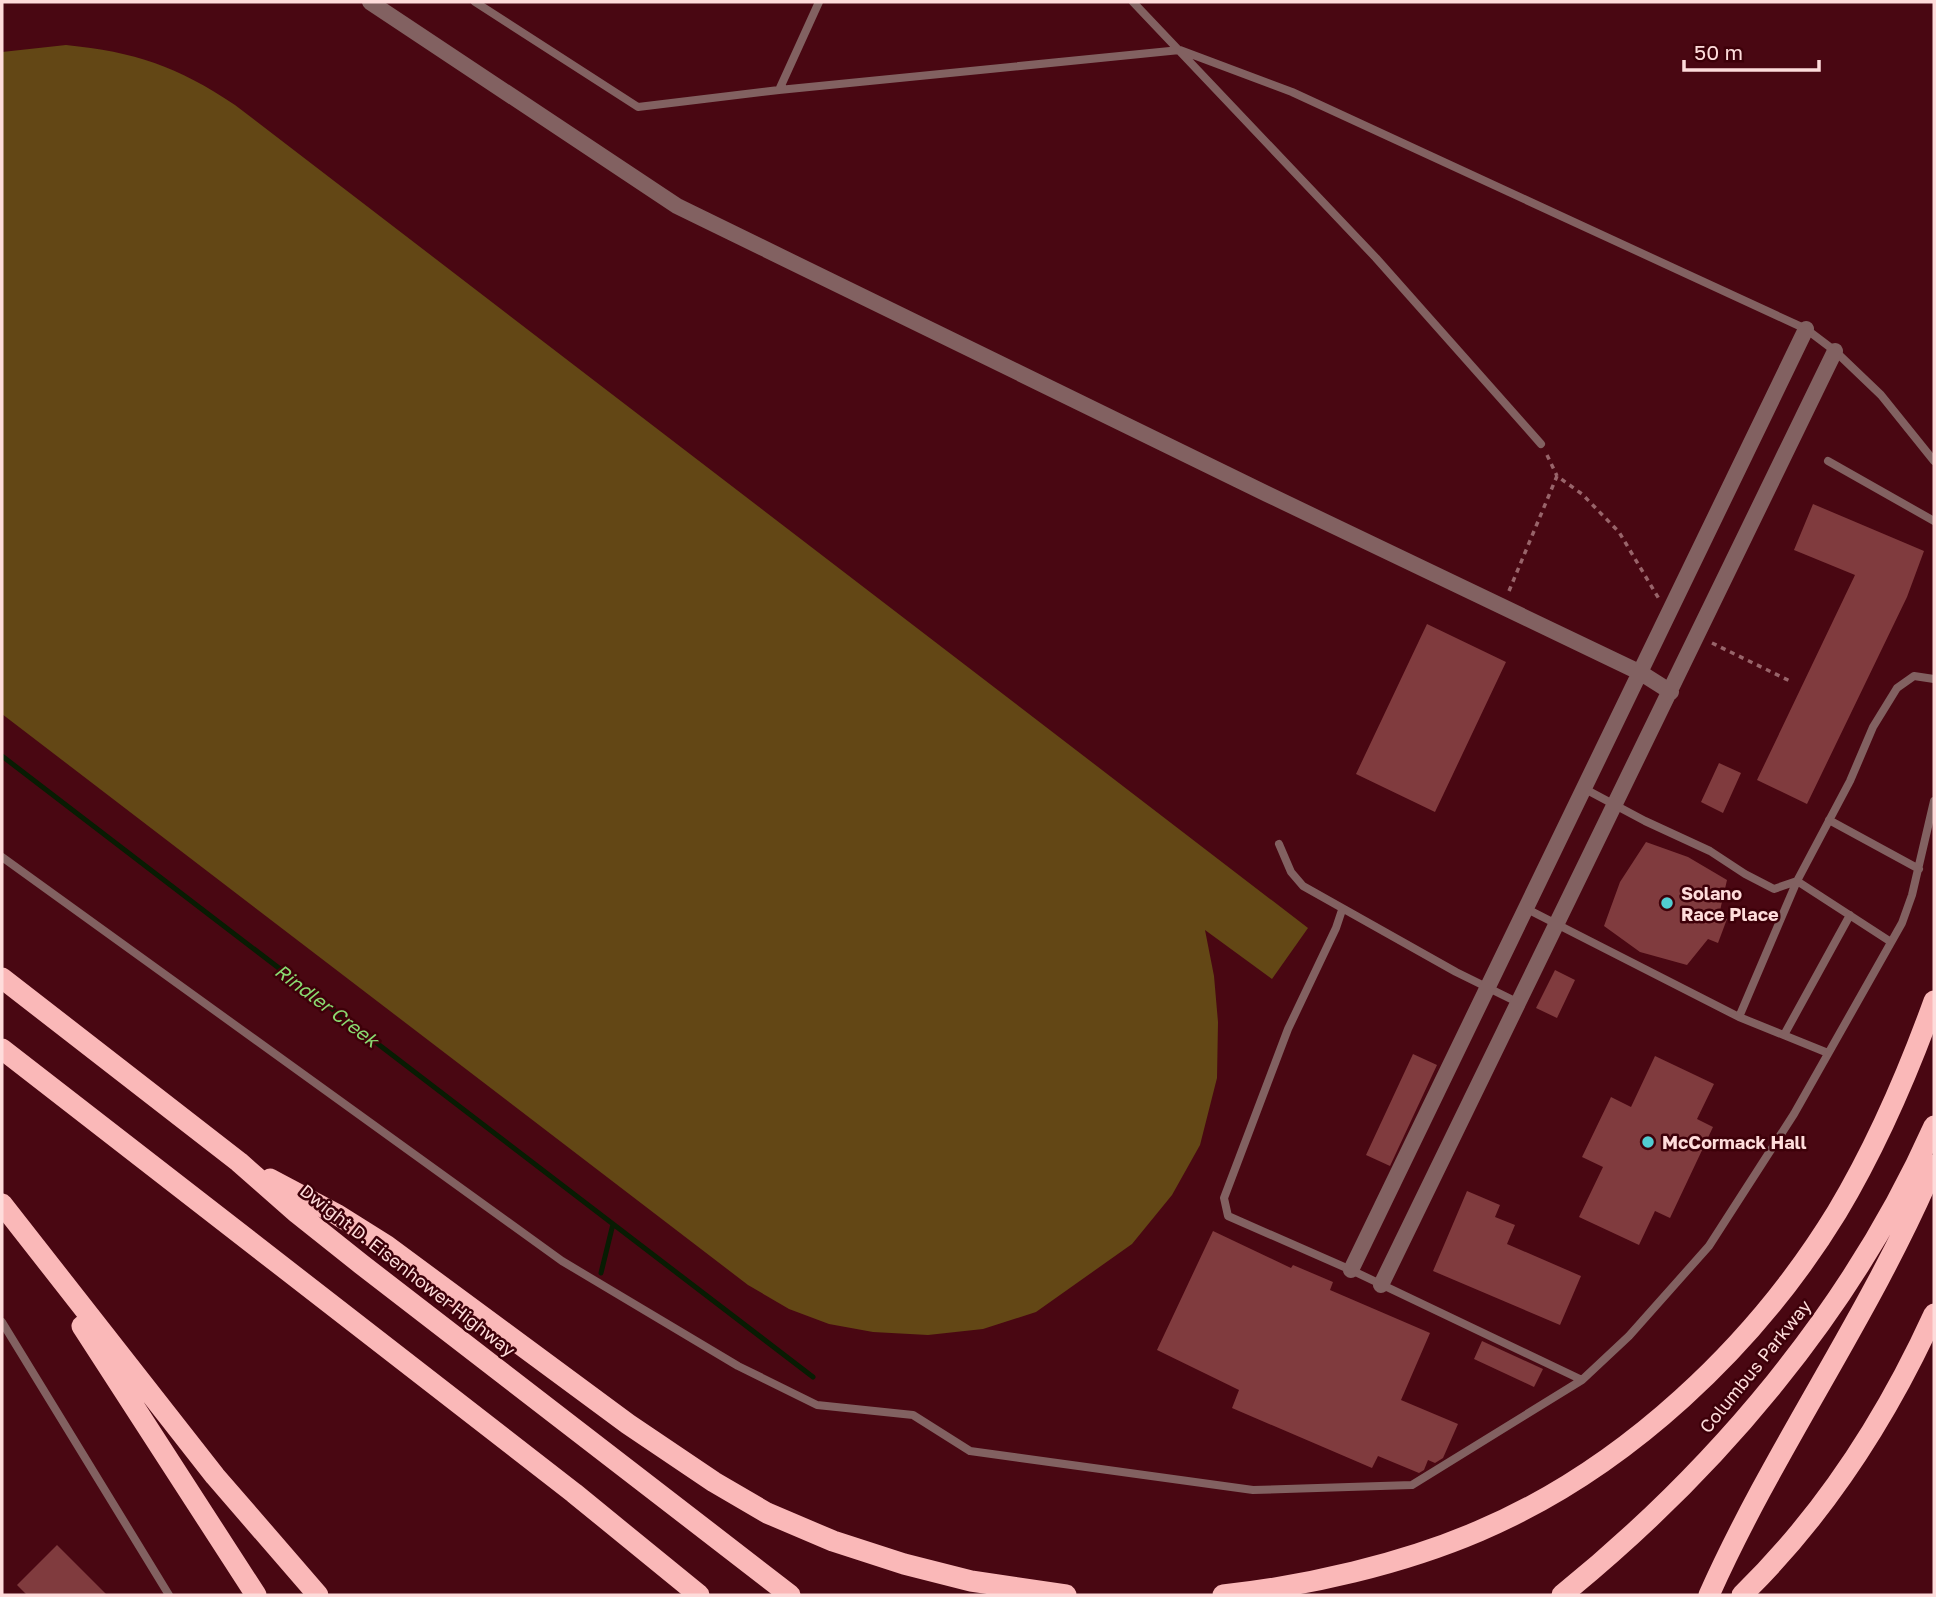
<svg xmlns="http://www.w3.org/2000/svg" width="1936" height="1597" font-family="'Golos Text',sans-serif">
<rect width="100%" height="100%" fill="#490712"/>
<path fill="#634715" d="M66,45C135,52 177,66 235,105L1308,928L1272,979L1205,930L1214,976L1218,1022L1217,1078L1200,1145L1172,1195L1132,1244L1036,1312L983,1329L928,1335L873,1332L829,1324L789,1309L748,1285L2,714V52Z"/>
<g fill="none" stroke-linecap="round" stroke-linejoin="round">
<path stroke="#081c03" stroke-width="5" d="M2,756L613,1224L601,1273
M613,1224L813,1377"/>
</g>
<path fill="#803b3e" d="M1813,504L1924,551L1907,597L1807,804L1757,780L1855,575L1794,550Z
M1427,624L1506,662L1435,812L1356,774Z
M1719,763L1741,773L1723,813L1701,802Z
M1646,842L1688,857L1727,880L1719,915L1727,919L1718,943L1708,939L1687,965L1640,952L1604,926L1620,882Z
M1555,970L1575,980L1557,1018L1536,1008Z
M1413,1054L1437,1065L1390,1166L1366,1155Z
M1655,1056L1714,1084L1697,1119L1713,1127L1670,1218L1655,1211L1639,1245L1579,1217L1603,1167L1582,1157L1611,1097L1631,1107Z
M1467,1191L1500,1205L1495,1217L1515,1225L1507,1244L1581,1276L1560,1325L1433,1271Z
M1213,1231L1291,1268L1293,1265L1333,1282L1330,1290L1430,1333L1401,1400L1458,1424L1443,1458L1435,1463L1428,1460L1424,1470L1419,1473L1378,1456L1372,1468L1232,1408L1239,1390L1157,1350Z
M1482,1341L1543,1369L1534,1387L1474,1359Z
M57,1545L107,1595H27L17,1585Z"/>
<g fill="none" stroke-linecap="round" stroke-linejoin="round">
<path stroke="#98646a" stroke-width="3.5" stroke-dasharray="5 5" stroke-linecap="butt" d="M1547,455L1557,476
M1509,591L1557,476L1582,494L1619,532L1659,599
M1712,643L1792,682"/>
<path stroke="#826161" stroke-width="8" d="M475,2L638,107L779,90L819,2
M1133,2L1376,258L1541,444
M779,90L1180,50L1292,92L1806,329L1835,351L1881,395L1934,461
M1828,461L1934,521
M1585,789L1645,821L1710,851L1745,874L1774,889L1797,881L1850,781L1873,727L1897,688L1914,676L1934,679
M1829,820L1919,869
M1279,844L1291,872L1303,886L1456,972L1519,1003
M2,857L562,1261L738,1366L817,1405L913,1415L970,1451L1253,1490L1412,1485L1582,1380
M1527,909L1739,1017L1797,881L1891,942
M1342,910L1336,928L1288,1029L1224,1198L1228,1216L1351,1270L1582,1380L1629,1336L1709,1246L1794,1114L1902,923L1912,895L1934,801
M1739,1017L1828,1053
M1784,1035L1850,915
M2,1322L169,1595"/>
<path stroke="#826161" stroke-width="16" d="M370,2L677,206L1267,494L1641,673L1671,692
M1351,1270L1806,329
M1381,1285L1835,351"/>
<path stroke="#fab8b8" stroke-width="21" d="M2,978L239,1162L297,1213L361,1264L790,1595
M2,1049L574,1493L699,1595
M270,1179L336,1214L387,1246L628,1424L714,1482L767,1513L833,1541L904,1564L971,1581L1066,1595
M2,1204L215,1476L318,1595
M82,1326L256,1595
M1223,1595C1307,1586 1402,1564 1479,1531C1625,1469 1755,1346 1837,1212C1877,1145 1908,1073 1934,1001
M1562,1595C1717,1469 1852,1310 1934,1126
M1709,1595C1775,1447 1871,1314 1934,1165
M1742,1595C1824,1515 1887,1417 1934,1314"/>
</g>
<g fill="#51ccd1" stroke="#3d0009" stroke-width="2.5">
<circle cx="1667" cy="903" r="7"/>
<circle cx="1648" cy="1142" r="7"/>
</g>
<g text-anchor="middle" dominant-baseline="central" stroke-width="5" stroke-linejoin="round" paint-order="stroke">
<g font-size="18" font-weight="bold" fill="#fedcdb" stroke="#3d0009" text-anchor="start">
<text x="1681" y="893">Solano<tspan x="1681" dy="21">Race Place</tspan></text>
<text x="1662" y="1142">McCormack Hall</text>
</g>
<g font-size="18" fill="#fedcdb" stroke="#3d0009">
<text transform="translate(408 1270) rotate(38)">Dwight D. Eisenhower Highway</text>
<text transform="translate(1755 1366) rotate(-51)">Columbus Parkway</text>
</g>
<g font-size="19" font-style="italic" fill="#8adb71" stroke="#3d0009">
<text transform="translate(327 1005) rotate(37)">Rindler Creek</text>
</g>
</g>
<rect width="1936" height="1597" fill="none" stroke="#fedcdb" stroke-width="7"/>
<path d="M1684 60v10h135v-10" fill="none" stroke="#fedcdb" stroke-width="3.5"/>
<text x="1694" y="60" font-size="21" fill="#fedcdb" stroke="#3d0009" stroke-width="5" paint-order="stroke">50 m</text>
</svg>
